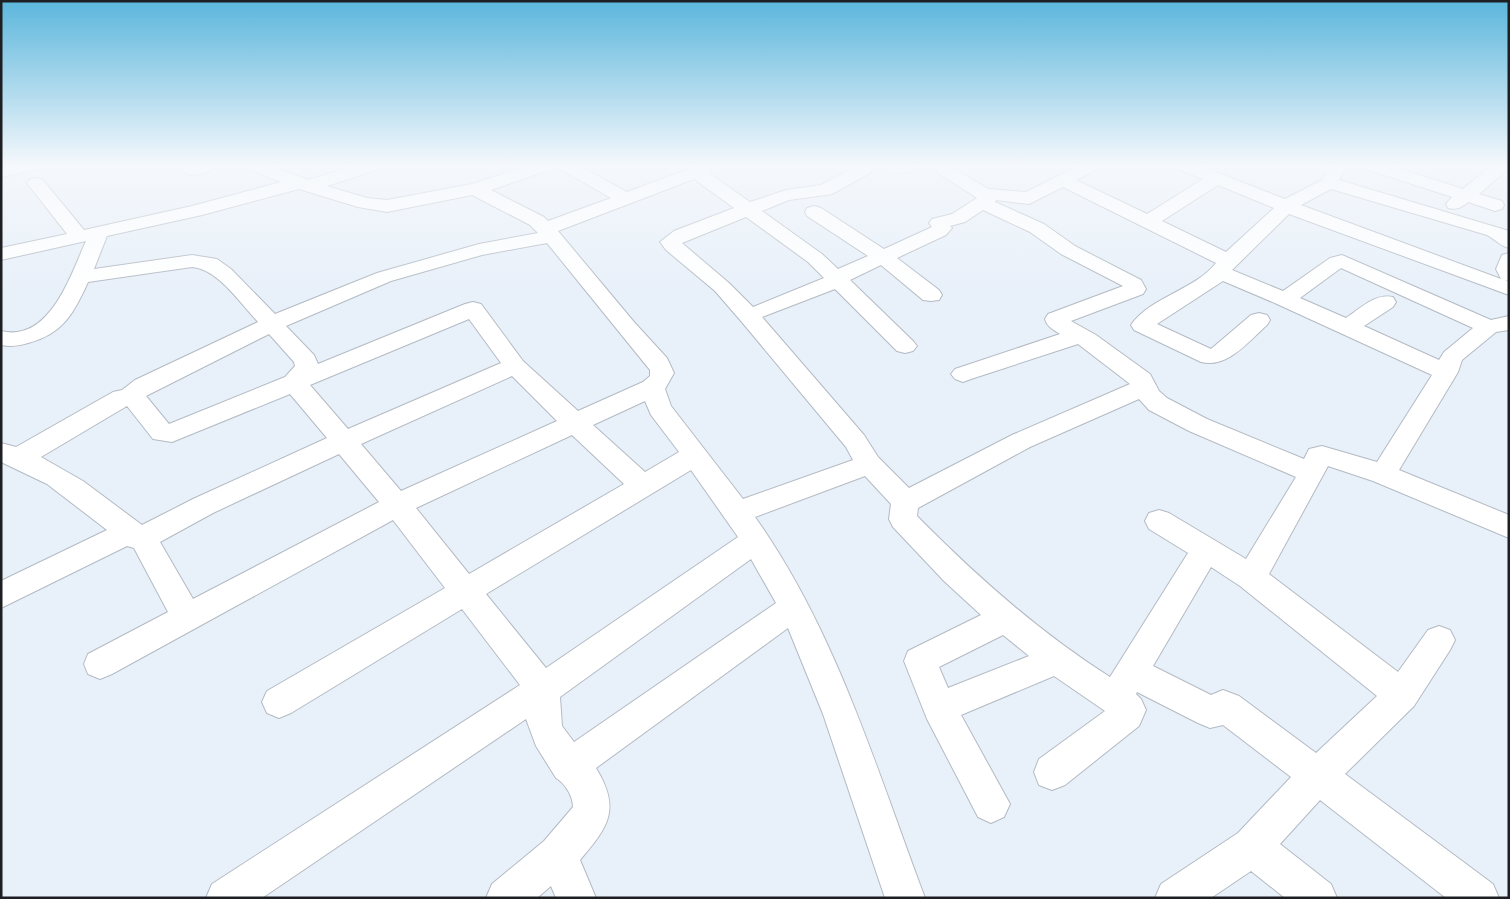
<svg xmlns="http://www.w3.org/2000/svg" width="1510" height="899" font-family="Barlow,sans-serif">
<rect width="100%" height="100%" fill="#e8f0f9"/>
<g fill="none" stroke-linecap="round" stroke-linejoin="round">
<g stroke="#b3bac3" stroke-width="2">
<path id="minor" d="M11,165H41L38,169L1,177V167Z
M192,165H218C212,173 195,176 186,174L183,170L186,166Z
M247,165H269L308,180L357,165H381L379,169L327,186L367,198L387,200L472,184L530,165H554L552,169L491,190L544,217L548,221L611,198L560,169L558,165H578L627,192L694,167L693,165H712L709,173L750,202L786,190L821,185L854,167L853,165H870L873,169L870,173L832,194L789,200L762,211L822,254L838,269L868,256L807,216L805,212L807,208L814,206L821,208L884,249L932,227L929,223L932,219L952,214L977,198L932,169L930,165H949L988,189L1026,192L1080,165H1100L1098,169L1076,180L1147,214L1203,179L1178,169L1176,165H1198L1285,199L1322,180L1331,165H1347L1339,180L1509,231V248C1500,246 1495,239 1487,235L1331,189L1301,205L1501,279L1496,269L1502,255L1509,253V281L1505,280L1509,282V295L1289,214L1232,270L1283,291L1330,258L1342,255L1491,320L1509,316V330L1496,332L1462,360L1458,372L1399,470L1509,515V538L1373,481L1328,466L1269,574L1398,672L1428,630L1439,626L1450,630L1455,640L1450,650L1414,706L1345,774L1493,884L1499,898H1446L1320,800L1280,844L1331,884L1337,898H1285L1251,871L1211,898H1155L1161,884L1238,833L1291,777L1223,725L1210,728L1198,723L1137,692L1136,694L1141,699L1146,710L1139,726L1065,785L1052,790L1039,785L1034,772L1039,759L1105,711L1054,676L961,715L1010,804L1004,817L991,823L978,817L927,719L904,661L908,651L981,615L944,581L893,527L889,519L891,504L865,476L755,517C836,631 876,768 925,898H885L823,714L788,628L596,768C621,809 609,826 580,860L596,898H556L551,886L537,898H486L492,884L544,841L573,807C573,797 566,784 556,778L536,746L526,719L262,898H206L212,884L520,685L462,609L291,713L279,718L267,713L262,702L267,691L445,588L393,520L112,674L100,679L88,674L84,664L88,654L168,612L134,548L127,546L1,608V581L107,530L47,484L1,462V443L16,447L113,392L122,390L135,380L258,322C240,303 218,269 192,267L88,282C74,313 63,334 28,343C19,346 11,347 1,345V331C50,343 71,274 86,241L1,260V248L67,234L27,183L30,179L36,178L42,179L84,230L192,206L281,182L249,169ZM694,179L734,208L674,231L660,242L666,250L715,291L741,321L846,447L853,460L743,499L671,406L665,389L674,373L667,358L634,322L558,231ZM1218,185L1274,208L1226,252L1162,221ZM1063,187L1216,263C1195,290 1150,297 1131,325L1134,330L1201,362C1227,369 1249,341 1267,325L1270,320L1267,315L1259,313L1251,315L1211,349L1157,324L1223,281L1277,304L1432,375L1377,462L1322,446L1309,449L1304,459L1207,419L1167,398L1159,391L1150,374L1096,335L1071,321L1143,294L1146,289L1141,280L1075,246L1044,224L995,202L996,200L1029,204ZM299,189L358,207L387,212L472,195L530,225L538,233L479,244L377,273L275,314L231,269L217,259L192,255L94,269L107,236L202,215ZM983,210L1030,232L1061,254L1123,286L1048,314L1045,319C1047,327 1054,330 1060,334L955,369L951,374L955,379L963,382L971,379L1078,344L1130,384L1012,435L909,488L878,457L864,435L762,317L835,289L897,351L905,353L913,351L917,346L913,341L850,280L881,265L923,300L931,301L939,300L942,295L939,290L897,258L946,235L952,228L950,226L965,222ZM746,217L808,262L824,278L753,307L729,283L682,243ZM547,243L650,370V376L643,382L578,411L523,361L481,304L473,302L465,304L318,364L314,355L286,326L391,281L482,255ZM1341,268L1473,328L1444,352L1439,360L1364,326L1393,307L1396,302L1393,297C1375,293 1360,309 1346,318L1300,298ZM469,319L501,363L348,429L310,385ZM269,334L294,362L295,366L285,377L169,424L146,396ZM512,376L557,421L401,491L361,444ZM290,394L327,438L193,499L142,525L83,481L41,457L127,406L153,439L172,442ZM1139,399L1149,410L1189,431L1296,477L1246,559L1169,513L1159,510L1149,513L1145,521L1149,529L1188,553L1110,677C1039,632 976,576 917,516L918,508L1030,447ZM645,401L651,415L679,452L645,472L593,425ZM572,435L624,484L469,574L416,508ZM339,454L379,502L193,599L160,542L213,513ZM691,470L738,537L546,668L486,594ZM751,559L776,603L574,742L562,726L560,697ZM1211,567L1240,586L1377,696L1316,753L1239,696L1223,690L1211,695L1153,666ZM1003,635L1029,656L948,688L939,667Z
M895,165H920C915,172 903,174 895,172L892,168Z
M1364,165H1388L1463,189L1492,165H1509L1508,169L1479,194L1502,201L1504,205L1502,209L1495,211L1468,202C1461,208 1457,210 1448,208L1446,204L1452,197L1366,169Z"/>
</g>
<use href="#minor" fill="#fff" fill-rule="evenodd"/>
</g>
<linearGradient id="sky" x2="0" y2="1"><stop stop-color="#5bb6dc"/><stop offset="0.57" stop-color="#f5f8fc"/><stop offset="1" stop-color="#f5f8fc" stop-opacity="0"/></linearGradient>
<rect width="1510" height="290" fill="url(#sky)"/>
<rect width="1510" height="899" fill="none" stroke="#1d1f23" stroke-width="5"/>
</svg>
